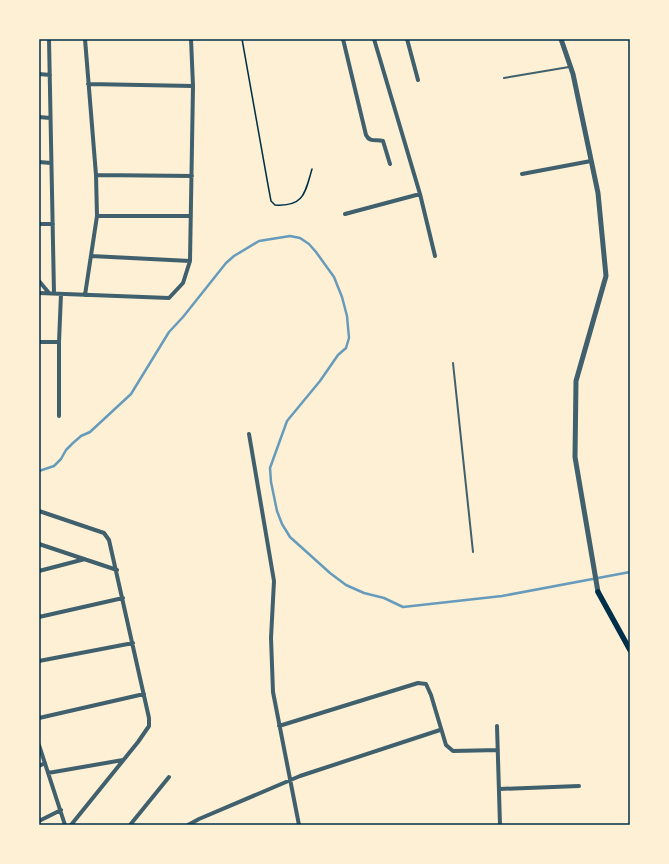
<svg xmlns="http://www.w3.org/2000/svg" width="669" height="864" font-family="Rubik,sans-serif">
<rect width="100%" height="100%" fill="#fdf0d5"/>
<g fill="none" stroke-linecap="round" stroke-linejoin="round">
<path stroke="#669bbc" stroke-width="2.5" d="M39,471L54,466L61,459L66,450L73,443L81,436L90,432L131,394L169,332L183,317L226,263L234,256L259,241L290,236L300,238L309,244L316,252L334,277L342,297L347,316L349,338L346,348L338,355L320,381L287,421L270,468L271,482L277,511L282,524L290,537L330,573L346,585L364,593L384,598L403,607L502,596L630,572"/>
<path stroke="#003049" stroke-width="1.5" d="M242,39L268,185L271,201L275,205C304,207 305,193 312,169"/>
<path stroke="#3f606c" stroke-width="2" d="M504,78L569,67
M453,363L473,552"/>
<path stroke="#3f606c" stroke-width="4" d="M49,39L54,294
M85,39L96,175L97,216L85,295
M343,39L366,135C370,143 376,139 383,141L390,164
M374,39L420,194L435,256
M407,39L418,80
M39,74L50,75
M88,84L193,86
M39,117L50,118
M39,162L51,163
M522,174L591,161
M96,175L192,176
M345,214L420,194
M97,216H191
M39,224H53
M91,256L190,261
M39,281L49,293
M39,293L169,298L183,283L190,261L193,86L191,39
M39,342H59
M59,416V342L61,294
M249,434L274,581L271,638L273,692L299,825
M39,511L104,533L109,540L149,718V726L138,742L71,825
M39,544L117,570
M39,571L85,559
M39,617L123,598
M39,661L133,643
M39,718L144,694
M279,726L418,683L426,684L431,695L446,745L453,751L498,750
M497,726L500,825
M39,745L65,825
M39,766L45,763
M48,773L123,760
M499,789L579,786
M39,821L61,810
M130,825L169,777
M188,825L199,819L300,776L440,730"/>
<path stroke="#3f606c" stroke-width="5" d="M561,39L573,74L598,193L606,276L576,381L575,457L598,592"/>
<path stroke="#003049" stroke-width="5.5" d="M598,592L630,650"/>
</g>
<rect width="669" height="864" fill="none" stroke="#fdf0d5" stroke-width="80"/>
<rect x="40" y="40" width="589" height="784" fill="none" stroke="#003049" stroke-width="1.5"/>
</svg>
